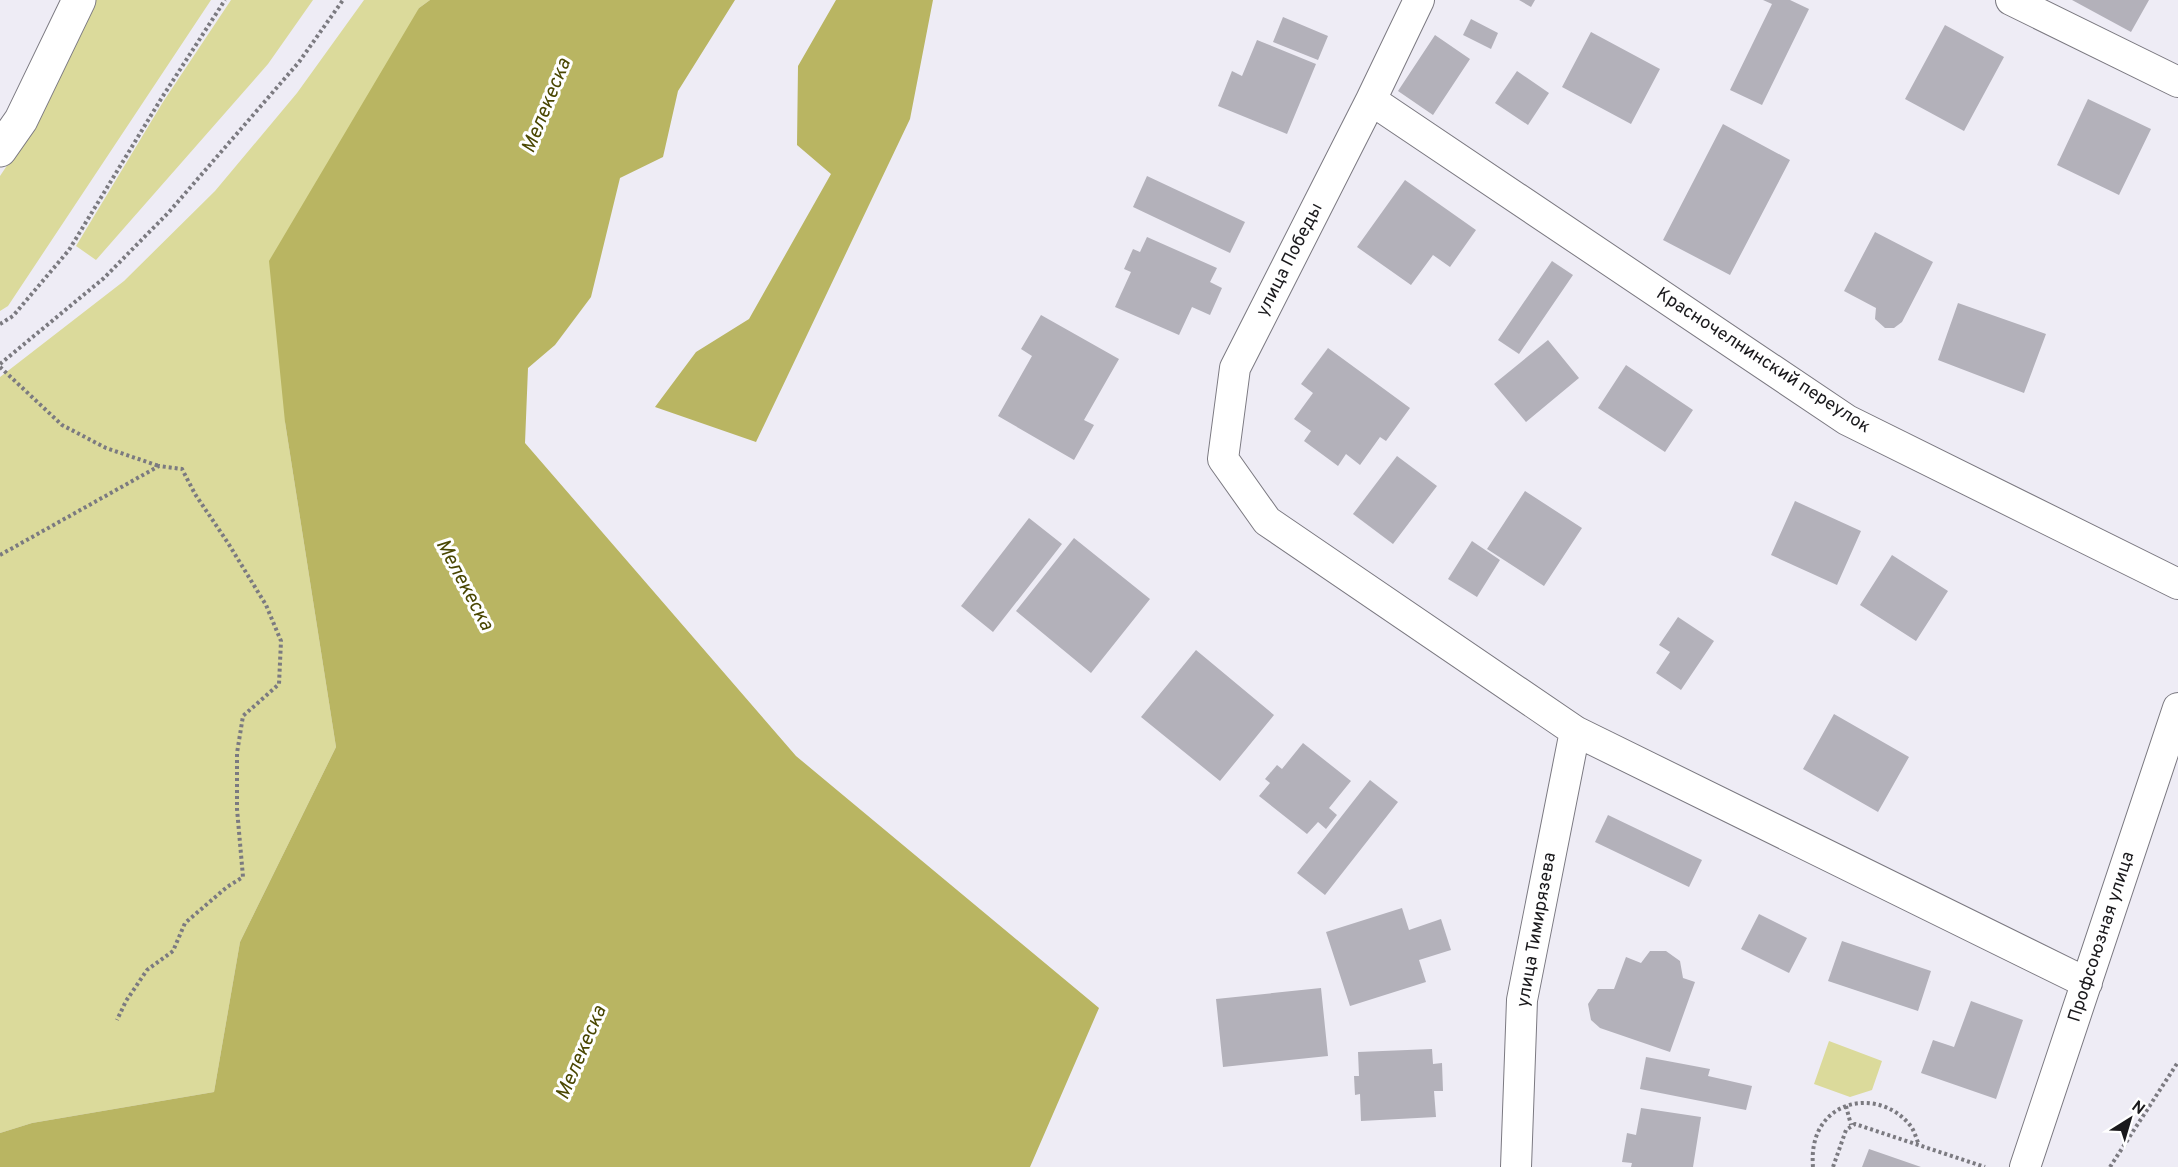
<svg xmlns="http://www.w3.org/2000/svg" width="2178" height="1167" font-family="Overpass,sans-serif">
<rect width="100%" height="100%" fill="#eeecf5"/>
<path fill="#dbda9b" d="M94,0H211L8,306L0,311V176L40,116Z
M231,0H313L268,64L96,260L76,246L163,102Z
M364,0H430L419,8L285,422L336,747L240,942L214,1092L32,1123L0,1133V377L124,281L215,191L297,93Z
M1829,1041L1882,1061L1872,1090L1850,1097L1814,1084Z"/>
<path fill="#b9b562" d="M430,0H735L678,91L663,157L620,178L591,297L555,345L528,368L525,443L796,756L1099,1008L1030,1167H0V1133L32,1123L214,1092L240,942L336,747L285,422L269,261L419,8Z
M836,0H933L910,119L756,442L655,407L696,352L749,319L831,174L797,145L798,66Z"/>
<path fill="#b3b1ba" d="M1519,0H1535L1531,7Z
M1763,0H1790L1809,9L1762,105L1730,90L1772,4Z
M2072,0H2149L2131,32Z
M1283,17L1328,36L1318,60L1273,42Z
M1471,19L1498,33L1491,49L1463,35Z
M1945,25L2004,57L1964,131L1905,99Z
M1591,32L1660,69L1631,124L1562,87Z
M1435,35L1470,59L1433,115L1398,91Z
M1257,40L1316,64L1287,134L1218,106L1232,71L1242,76Z
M1517,71L1549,93L1528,125L1495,103Z
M2088,99L2151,129L2119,195L2057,165Z
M1723,124L1790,160L1730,275L1663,240Z
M1147,176L1245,222L1230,253L1133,207Z
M1405,180L1476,230L1450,267L1433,255L1411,285L1357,247Z
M1875,232L1933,262L1902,322L1894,328H1885L1875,319L1876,308L1844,291Z
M1147,237L1217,268L1210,282L1222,288L1210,315L1192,307L1179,335L1115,307L1131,272L1124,269L1133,249L1140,252Z
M1552,261L1573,275L1519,354L1498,340Z
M1958,303L2046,334L2024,393L1938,360Z
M1041,315L1119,359L1084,420L1094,425L1074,460L998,416L1032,356L1021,349Z
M1548,340L1579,378L1526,422L1494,384Z
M1328,348L1410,408L1386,441L1380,437L1360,465L1346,454L1338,466L1304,441L1311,431L1294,419L1313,393L1301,384Z
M1626,365L1693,410L1665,452L1598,408Z
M1397,456L1437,486L1393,544L1353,514Z
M1525,491L1582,528L1544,586L1487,549Z
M1795,501L1861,531L1837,585L1771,555Z
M1029,518L1062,544L993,632L961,606Z
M1074,538L1150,599L1091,673L1016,611Z
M1472,541L1500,560L1477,597L1448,579Z
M1892,555L1948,591L1916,641L1860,605Z
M1678,617L1714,641L1681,690L1656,673L1670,652L1659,645Z
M1196,650L1274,715L1220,781L1141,717Z
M1834,714L1909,757L1878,812L1803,769Z
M1303,743L1351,781L1329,808L1337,815L1326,829L1318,822L1307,834L1259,796L1270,783L1265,779L1277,765L1282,769Z
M1370,780L1398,802L1325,895L1297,873Z
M1608,815L1702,860L1689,887L1595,842Z
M1402,908L1409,930L1441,919L1451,950L1419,960L1426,982L1350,1006L1326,932Z
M1759,914L1807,938L1789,973L1741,949Z
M1842,941L1931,971L1918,1011L1828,981Z
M1650,951H1666L1680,961L1683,978L1695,982L1670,1052L1600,1028L1591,1020L1588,1004L1598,989H1614L1626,957L1641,963Z
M1321,988L1328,1056L1223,1067L1216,999Z
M1971,1001L2023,1020L1996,1099L1921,1073L1933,1040L1954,1047Z
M1432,1049L1433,1064L1442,1063L1443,1091H1434L1436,1117L1361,1121L1360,1094L1355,1095L1354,1076H1359L1358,1052Z
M1646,1057L1710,1069L1708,1076L1752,1086L1746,1110L1640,1089Z
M1641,1108L1701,1117L1693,1167H1631L1632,1163L1622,1162L1627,1133L1636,1135Z
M1869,1149L1921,1167H1862Z"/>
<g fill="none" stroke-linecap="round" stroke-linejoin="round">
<g stroke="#7b7981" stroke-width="32">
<path id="minor" d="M1419,0L1371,100L1235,368L1223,459L1267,521L1575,731L2087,983
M2011,0L2178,82
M1371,100L1847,420L2178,584
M1516,1167L1522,1000L1575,731
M2025,1167L2178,708"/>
</g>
<g stroke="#7b7981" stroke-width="35">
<path id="secondary" d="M0,150L21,120L79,0"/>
</g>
<path stroke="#7b7a80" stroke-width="4" stroke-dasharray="3 3" stroke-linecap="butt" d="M0,324L13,316L69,250L161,99L225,0
M0,364L104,278L169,212L299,62L343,0
M0,367L62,425L106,448L159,466
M0,555L159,466L182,469L195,494L228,543L266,605L281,641L279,684L243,716L237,753V809L243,877L227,887L185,923L173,951L147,970L126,1001L117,1020
M1846,1106L1851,1125
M1813,1167C1812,1155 1813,1142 1819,1130C1837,1095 1885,1095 1909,1124C1914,1129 1916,1138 1919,1145
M1833,1167L1846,1130L1855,1124L1985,1167
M2110,1167L2178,1062"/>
<use href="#minor" stroke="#fff" stroke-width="30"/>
<use href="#secondary" stroke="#fff" stroke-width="33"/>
</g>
<g text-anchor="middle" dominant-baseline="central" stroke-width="6" stroke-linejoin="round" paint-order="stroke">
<g font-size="18" fill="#1a191c" stroke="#fff">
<text transform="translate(1290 260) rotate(-63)">улица Победы</text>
<text transform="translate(1763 361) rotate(33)">Красночелнинский переулок</text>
<text transform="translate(1537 930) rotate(-80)">улица Тимирязева</text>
<text transform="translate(2102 937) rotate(-72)">Профсоюзная улица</text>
</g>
<g font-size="20" font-style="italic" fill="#4a4702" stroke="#fff">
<text transform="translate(547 106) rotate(-68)">Мелекеска</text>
<text transform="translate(464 585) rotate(62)">Мелекеска</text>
<text transform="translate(582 1053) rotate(-67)">Мелекеска</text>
</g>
</g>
<g transform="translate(2130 1119) rotate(37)" stroke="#ffffff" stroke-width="4.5" paint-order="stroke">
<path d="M0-4.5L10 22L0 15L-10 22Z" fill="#1a191c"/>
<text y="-9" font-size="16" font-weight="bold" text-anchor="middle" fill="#1a191c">N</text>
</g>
</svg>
